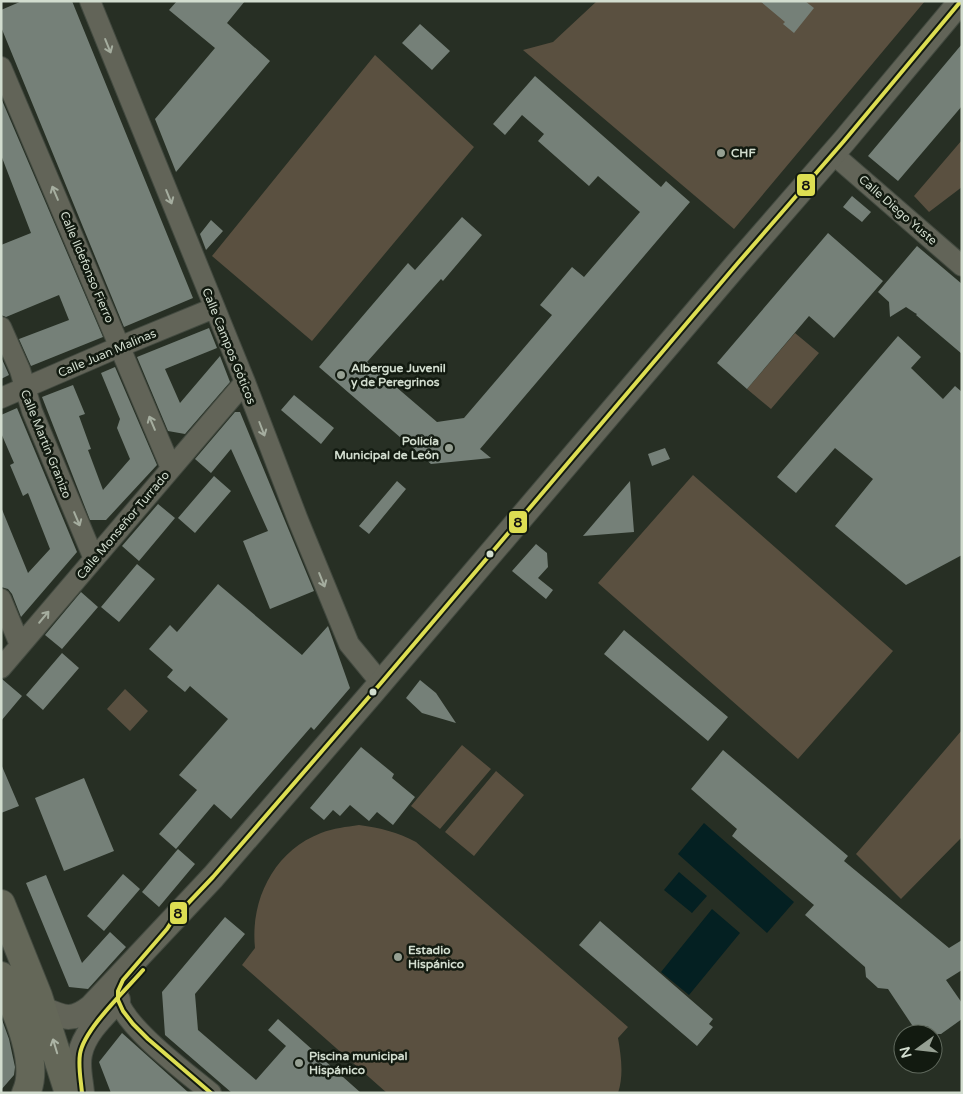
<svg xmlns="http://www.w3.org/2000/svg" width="963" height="1094" font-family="'Varela Round',sans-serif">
<rect width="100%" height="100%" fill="#272f24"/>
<path fill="#5a5040" d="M597,1H925L734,229L523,50L553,42Z
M375,55L474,147L312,341L212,256Z
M962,140V187L929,212L914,196Z
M795,333L819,353L771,409L747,389Z
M693,475L893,651L798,759L598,583Z
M125,689L148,711L130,731L107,709Z
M962,730V837L901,899L856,854Z
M462,745L491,769L440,829L411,806Z
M496,771L524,795L474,856L445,832Z
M359,825C381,828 397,832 416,842L628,1027L618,1038C621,1056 624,1075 618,1093H387L242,965L255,948C250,900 274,851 321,833C334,828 346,827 359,825Z"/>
<path fill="#042022" d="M704,823L794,902L767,933L678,854Z
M679,872L707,896L692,913L664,890Z
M712,909L740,933L689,995L661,972Z"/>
<path fill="#758078" d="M22,1H72L193,298L124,327L1,27V10Z
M177,1H245L227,23L270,61L176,172L155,119L215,48L169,10Z
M760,1H805L814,8L794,33L783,24L785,22Z
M420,24L450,51L432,70L402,43Z
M962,44V106L898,181L868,156Z
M535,76L661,187L666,181L690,202L480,449L491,458L431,464L319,367L408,263L415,270L462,217L482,235L443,281L441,279L367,362L437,422L464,418L552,315L540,305L572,267L584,277L640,212L598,176L589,186L538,141L544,134L522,115L505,135L493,124Z
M1,98L103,337L31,366L19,339L69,320L59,295L6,317L1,315V245L31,233L1,155Z
M852,196L871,212L862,222L843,207Z
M211,220L223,231L206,250L200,234Z
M828,233L883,281L834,338L809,316L747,389L717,363Z
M917,246L962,284V354L916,315L917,314L915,313L906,307L890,317L889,302L878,292Z
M209,328L217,348L165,369L180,403L220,356L230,382L185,434L168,431L137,357Z
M898,336L921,357L911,368L943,399L955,386L962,392V555L906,585L835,526L873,479L835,448L796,493L777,477Z
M1,357L9,375L1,379Z
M115,367L157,465L106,520H90L42,397L73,385L85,414L79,416L91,449L88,450L103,490L130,459L117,428L120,419L101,373Z
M294,395L334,428L321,444L281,410Z
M17,408L77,552L21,617L12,594L8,589L1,587V507L28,573L50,549L28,493L23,496L10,465L14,463L1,433V415Z
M235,412H240L314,591L270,609L243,541L268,531L231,449L211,473L195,459Z
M665,448L670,459L652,466L648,454Z
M214,476L231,491L195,533L178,518Z
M397,481L406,489L369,534L359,526Z
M630,481L634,532L583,536Z
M158,504L175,518L139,561L122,546Z
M536,544L547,553L548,567L538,578L553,590L546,599L512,571Z
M137,564L155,579L119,622L101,607Z
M218,584L302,655L328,626L350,688L314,730L311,727L231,819L214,804L176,849L159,834L197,790L179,775L228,719L190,686L185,692L167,677L173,670L149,649L170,625L177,632Z
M81,592L98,607L62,649L45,635Z
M624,630L728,717L708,741L604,654Z
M62,653L79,668L43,710L26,695Z
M2,679L22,696L1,721V680Z
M420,680L436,693L456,723L422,713L406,698Z
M361,747L394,774L392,778L415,797L393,825L377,812L369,821L350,805L340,816L333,810L324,820L310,808Z
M723,750L848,856L844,861L949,948L962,940V970L946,980L962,1003V1019L941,1034H918L888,989L878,988L866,977L865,967L805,915L814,905L732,836L737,829L691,789Z
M1,764L19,806L1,813Z
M84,778L114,851L64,871L35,798Z
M178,849L195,864L159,907L142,892Z
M123,874L140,889L104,931L87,916Z
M46,875L82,963L110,932L126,947L88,989L69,987L26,883Z
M225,917L245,934L195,994L198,1030L256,1080L286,1046L268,1030L278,1019L361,1093H232L165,1035L162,992Z
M600,921L713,1019L709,1024L713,1027L697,1046L579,945Z
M1,1017L9,1039L15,1067L14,1075L1,1090Z
M122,1033L189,1093H111L99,1062Z"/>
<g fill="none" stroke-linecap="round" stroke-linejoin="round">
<g stroke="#434a40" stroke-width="22">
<path id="minor" d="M90,1L245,382L298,520L349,644L381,683
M1,67L171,468
M833,154L962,266
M1,327L20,370L32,411L94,559
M1,398L119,347L214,308
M1,599L20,645
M1,668L245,382
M120,985C118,990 117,995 118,1000C127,1029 187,1073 211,1093"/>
</g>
<g stroke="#434a40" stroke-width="26">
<path id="tertiary" d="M43,1009C64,1018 72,1022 91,1007L213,877L372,693L737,264L844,141L961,1
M82,1093C81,1080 77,1066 80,1054C84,1033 104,1015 118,1000"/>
</g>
<g stroke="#434a40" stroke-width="30">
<path id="trunk" d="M1,904L38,996L69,1093
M1,976C14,1006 41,1062 26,1093"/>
</g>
<use href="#minor" stroke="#626458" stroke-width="20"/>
<use href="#tertiary" stroke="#626458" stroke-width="24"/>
<use href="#trunk" stroke="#646758" stroke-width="28"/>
<g stroke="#121a10" stroke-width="8">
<path id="bus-1" d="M82,1093C81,1081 78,1066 80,1054C84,1029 126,990 143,970
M211,1093L148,1039L133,1024L123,1011L118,1000V991L123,980L167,929L174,918L213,877L381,683L737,264L844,141L961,1"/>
</g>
<use href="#bus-1" stroke="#ddde52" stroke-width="4"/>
</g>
<defs><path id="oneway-shaft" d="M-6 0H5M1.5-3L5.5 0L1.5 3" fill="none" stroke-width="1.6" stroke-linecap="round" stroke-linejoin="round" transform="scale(1.25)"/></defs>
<g stroke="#a5ad9f">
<use href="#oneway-shaft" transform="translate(108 46) rotate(68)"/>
<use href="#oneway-shaft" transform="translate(55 193) rotate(-113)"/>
<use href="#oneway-shaft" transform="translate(169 197) rotate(68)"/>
<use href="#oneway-shaft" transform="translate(152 423) rotate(-113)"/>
<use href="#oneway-shaft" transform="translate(262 429) rotate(69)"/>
<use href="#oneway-shaft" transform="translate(77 519) rotate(67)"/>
<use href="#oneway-shaft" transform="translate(322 580) rotate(68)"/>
<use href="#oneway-shaft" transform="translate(44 617) rotate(-50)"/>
</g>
<use stroke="#acb4a5" href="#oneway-shaft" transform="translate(55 1046) rotate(-107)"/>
<g fill="#96a093" stroke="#121a10" stroke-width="2">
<circle cx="721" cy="153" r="5"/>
<circle cx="341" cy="375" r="5"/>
<circle cx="449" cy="448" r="5"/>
<circle cx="398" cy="957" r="5"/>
<circle cx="299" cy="1063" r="5"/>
</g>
<g fill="#d2ddcf" stroke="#121a10" stroke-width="2">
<circle cx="490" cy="554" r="4.5"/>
<circle cx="373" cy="692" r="4.5"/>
</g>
<g text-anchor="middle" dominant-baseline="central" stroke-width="5" stroke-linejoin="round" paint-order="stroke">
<g font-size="12" font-weight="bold" fill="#d2ddcf" stroke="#121a10" text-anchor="start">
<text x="731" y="153">CHF</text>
<text x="351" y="368">Albergue Juvenil<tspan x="351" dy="14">y de Peregrinos</tspan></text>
<text x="439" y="441" text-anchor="end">Policía<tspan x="439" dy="14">Municipal de León</tspan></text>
<text x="408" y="950">Estadio<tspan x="408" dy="14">Hispánico</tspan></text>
<text x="309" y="1056">Piscina municipal<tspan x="309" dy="14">Hispánico</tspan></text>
</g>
<g font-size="12" fill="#d2ddcf" stroke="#121a10">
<text transform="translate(898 210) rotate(41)">Calle Diego Yuste</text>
<text transform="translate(87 267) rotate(67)">Calle Ildefonso Fierro</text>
<text transform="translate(229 346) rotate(68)">Calle Campos Góticos</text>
<text transform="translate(107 353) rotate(-23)">Calle Juan Malinas</text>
<text transform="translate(46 444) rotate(68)">Calle Martín Granizo</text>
<text transform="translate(123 525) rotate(-50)">Calle Monseñor Turrado</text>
</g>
</g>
<g stroke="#121a10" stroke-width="2">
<rect x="796" y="173" width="20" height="24" rx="5" fill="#ddde52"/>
<rect x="508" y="510" width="20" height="24" rx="5" fill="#ddde52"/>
<rect x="169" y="901" width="19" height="24" rx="5" fill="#ddde52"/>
</g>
<g font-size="14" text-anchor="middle" font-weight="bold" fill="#111">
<text x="806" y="190">8</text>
<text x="518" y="527">8</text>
<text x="178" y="918">8</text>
</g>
<rect width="963" height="1094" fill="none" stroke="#d2ddcf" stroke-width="5"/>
<g transform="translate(918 1049) rotate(255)"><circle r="24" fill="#121a10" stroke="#5f685c"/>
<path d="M0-4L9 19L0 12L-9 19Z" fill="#96a093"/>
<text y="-8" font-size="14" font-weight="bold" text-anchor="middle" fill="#d2ddcf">N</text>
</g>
</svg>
